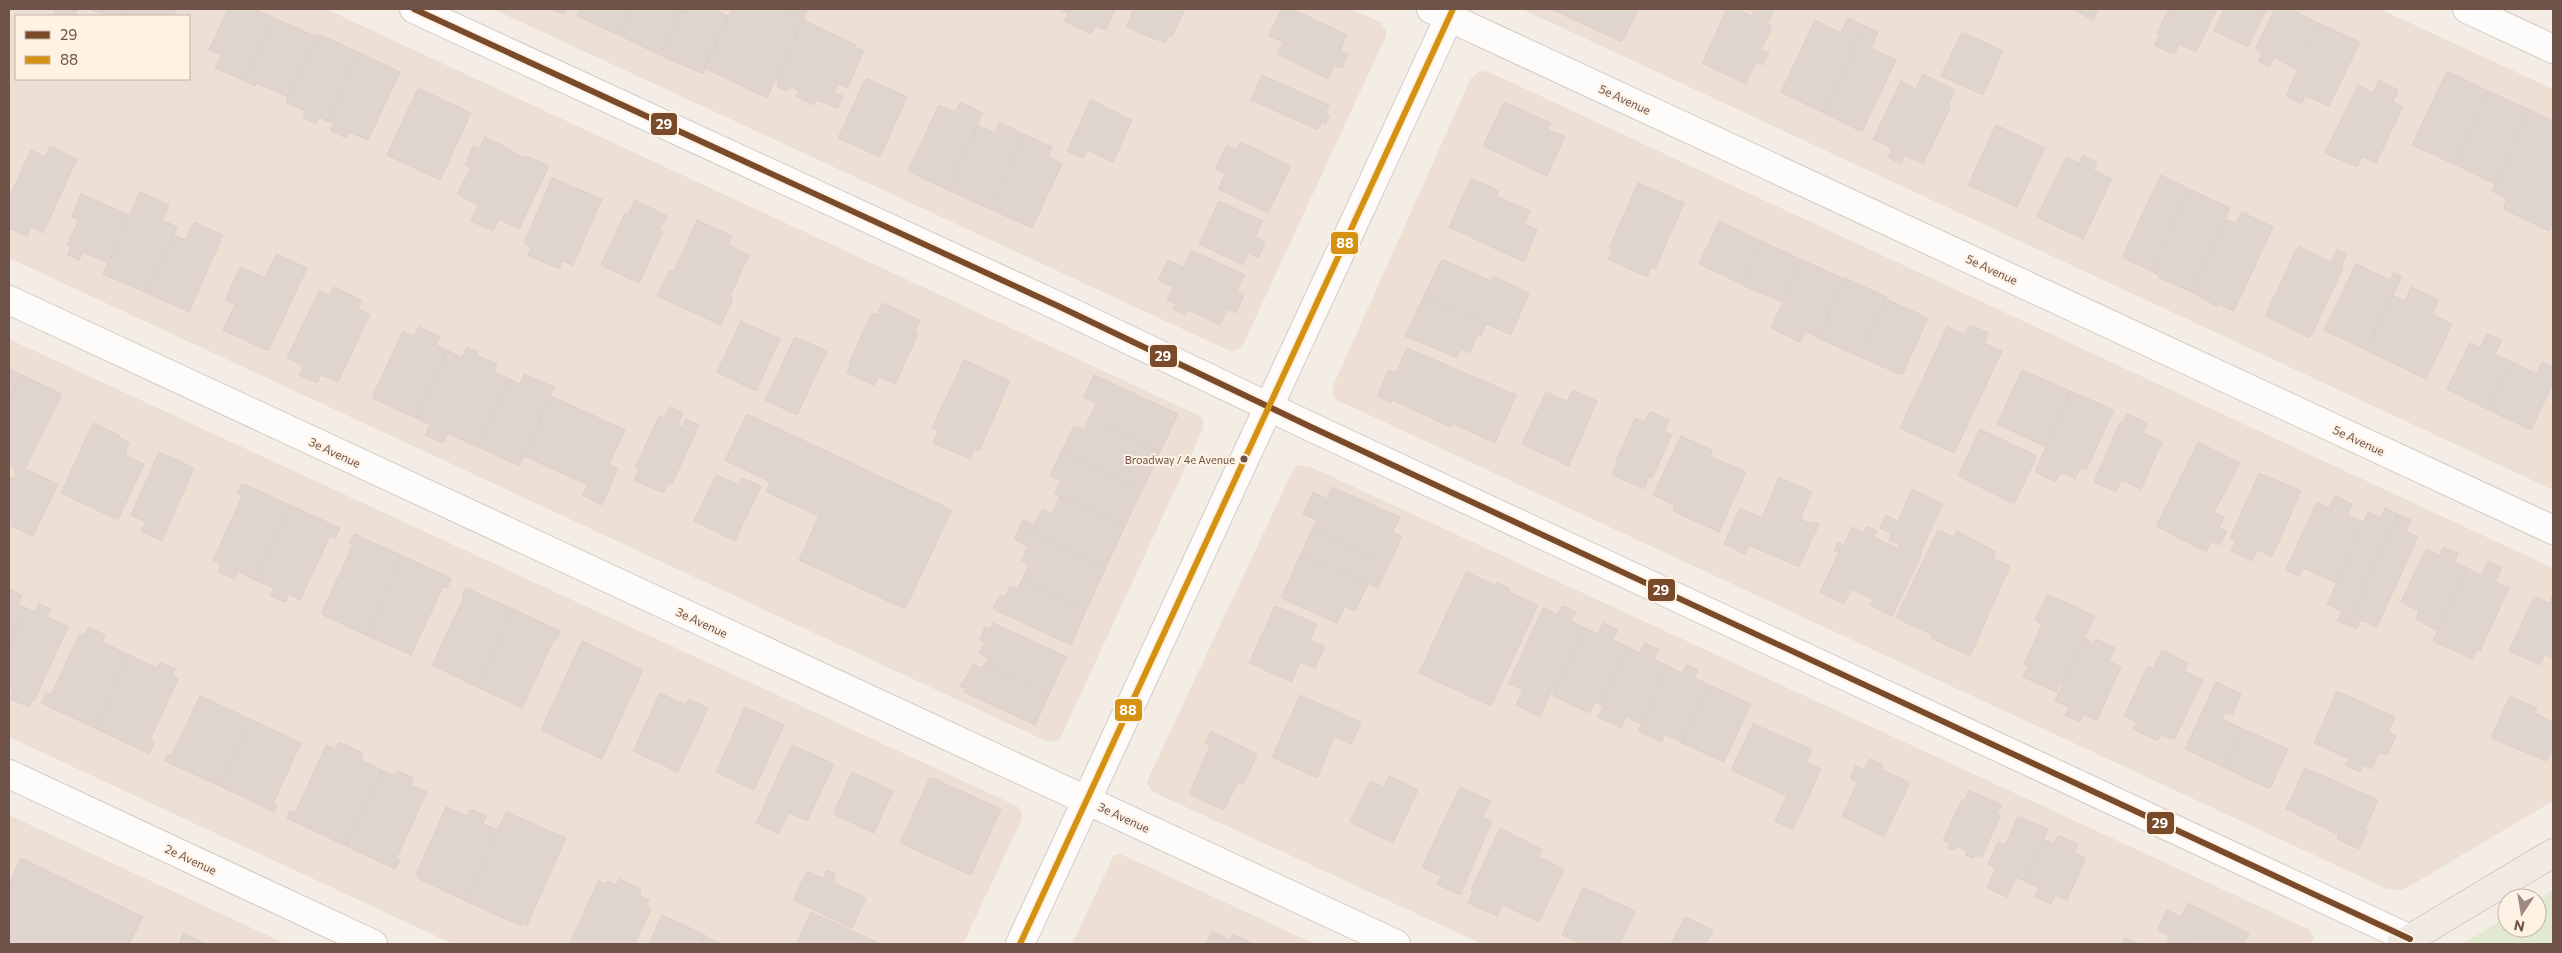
<svg xmlns="http://www.w3.org/2000/svg" width="2562" height="953" font-family="Commissioner,sans-serif">
<rect width="100%" height="100%" fill="#f4ede6"/>
<path fill="#eddfd3" fill-rule="evenodd" d="M9,9H326L1200,416L1203,419V429L1060,739L1055,742L1044,740L9,258ZM16,16H189V79H16Z
M493,9H1351L1380,22L1386,30V36L1242,347L1232,352Z
M1522,9H2380L2553,89V490Z
M1480,71L1489,72L2553,568V801L2403,890L2387,889L1339,401L1334,397L1333,386L1471,78Z
M9,339L1017,806L1022,813V819L963,944H453L9,737Z
M1298,465L1311,467L2308,929L2314,936V940L2309,944H1482L1153,792L1147,784L1148,779L1293,470Z
M9,815L286,944H9Z
M1120,854L1125,856L1315,944H1072L1112,859L1114,855Z"/>
<path fill="#e2e9d1" d="M2553,890V944H2462L2507,917V928H2537V900Z"/>
<path fill="#e0d5ce" stroke="#dcd0c9" d="M51,9H78L74,16H54L56,11Z
M90,9H126L123,16H106Z
M126,9H176L173,16H123Z
M228,9H254L274,18L245,81L215,68L221,55L209,50Z
M551,9H567L564,15Z
M580,9H631L619,35L577,16Z
M631,9H682L660,55L619,35Z
M682,9H713L728,16L703,74L660,55Z
M732,9L808,10L767,98L704,68Z
M1063,9H1115L1106,30L1095,26L1091,34L1064,21L1068,13L1062,11Z
M1134,9H1185L1172,36L1169,35L1165,43L1126,27Z
M1281,9H1292L1347,35L1340,51L1348,54L1342,68L1334,66L1328,79L1277,54L1283,42L1269,36Z
M1551,9H1638L1622,42Z
M1727,9H1736L1752,16L1755,9H1774L1767,23L1772,26L1761,50L1769,53L1763,65L1756,61L1746,84L1702,63Z
M2072,9H2098L2093,20Z
M2169,9H2217L2196,52L2179,44L2174,55L2154,45L2160,34L2157,33Z
M2224,9H2267L2248,47L2214,31Z
M2275,9H2290L2318,23L2296,69L2274,58L2270,67L2258,61L2262,53L2255,49Z
M274,18L317,37L288,97L257,83L255,86L245,81Z
M1848,18L1864,26L1824,113L1781,92L1815,20L1841,33Z
M803,20L856,45L855,47L864,51L847,88L838,84L834,92L843,96L837,108L817,100L814,105L796,96L799,91L789,86L787,91L777,87L779,82L775,80Z
M2318,23L2360,42L2329,106L2305,95L2302,104L2286,96Z
M1864,26L1878,32L1871,48L1896,60L1862,132L1824,113Z
M1962,32L2003,51L1983,95L1941,76Z
M318,34L358,52L327,121L319,117L316,124L303,118L306,111L286,102Z
M358,52L400,72L368,140L349,132L346,138L330,130L334,124L327,121Z
M2447,71L2488,91L2454,164L2412,145Z
M1923,74L1955,90L1948,104L1951,106L1923,164L1905,155L1901,164L1888,157L1892,148L1873,139L1901,81L1916,89Z
M1262,75L1329,105L1325,113L1330,116L1326,124L1322,122L1318,130L1251,100Z
M866,78L907,97L880,157L838,138Z
M2379,80L2398,90L2393,102L2403,107L2376,163L2362,157L2357,167L2325,153L2358,85L2373,93Z
M418,88L471,113L440,180L387,155Z
M2488,91L2530,110L2495,184L2454,164Z
M1091,100L1132,120L1113,162L1087,150L1083,158L1067,151Z
M960,102L983,113L948,190L908,171L939,105L955,112Z
M1504,102L1551,123L1548,130L1565,136L1547,176L1483,146Z
M2530,110L2553,121V221L2549,231L2503,209L2507,199L2492,191Z
M1000,122L1025,135L990,209L948,190L977,125L995,133Z
M1996,125L2045,148L2017,207L1968,185Z
M1025,135L1052,147L1048,156L1062,164L1032,228L990,209Z
M485,137L512,150L511,152L526,158L527,156L549,166L519,229L499,219L493,231L471,221L478,205L457,194L471,168L465,165L473,146L479,149Z
M1241,142L1291,166L1268,213L1218,189L1225,174L1215,169L1227,145L1237,150Z
M50,146L77,159L43,233L31,227L27,236L9,228L12,218L9,217V198L31,150L45,157Z
M2083,155L2097,162L2093,170L2112,179L2083,239L2037,217L2066,157L2079,163Z
M2161,175L2189,189L2151,271L2122,257Z
M552,178L602,199L573,265L562,261L559,269L528,255L531,247L524,243Z
M1471,178L1499,191L1496,196L1530,211L1524,224L1537,230L1524,262L1449,227Z
M1638,183L1684,203L1655,269L1651,267L1647,277L1608,259L1613,249L1609,248Z
M2189,189L2230,208L2192,292L2159,278L2160,276L2151,271Z
M140,192L169,205L162,220L177,227L147,293L103,274Z
M81,194L129,215L108,263L83,252L79,260L68,255L71,247L67,245L79,220L71,217Z
M635,200L667,216L660,230L663,232L639,283L601,265L625,213L628,214Z
M1219,201L1263,221L1255,237L1265,242L1258,258L1248,253L1243,265L1199,244Z
M2242,212L2273,227L2234,311L2219,304L2218,307L2192,292L2226,219L2236,223Z
M697,220L732,236L728,245L749,255L730,296L733,298L721,325L657,296L670,270L674,272Z
M1719,221L1761,241L1742,284L1699,264Z
M194,222L223,235L189,312L147,293L173,235L186,240Z
M1761,241L1802,260L1783,302L1742,285Z
M2298,246L2331,262L2337,249L2347,254L2341,267L2343,268L2310,338L2265,316Z
M1191,250L1245,275L1237,291L1244,295L1236,313L1228,309L1220,325L1188,310L1185,315L1173,309L1176,304L1167,300L1173,287L1158,280L1168,260L1183,267Z
M276,254L307,268L268,351L223,330L235,305L225,300L240,267L265,278Z
M1442,259L1491,281L1493,276L1529,293L1511,335L1424,296Z
M1802,260L1845,279L1818,338L1805,331L1800,342L1771,328Z
M2356,264L2390,280L2394,272L2402,276L2366,350L2324,330Z
M1845,278L1887,297L1860,357L1818,338Z
M333,287L362,300L358,309L370,314L338,382L321,375L317,383L299,375L304,366L287,358L319,291L329,295Z
M2411,287L2439,300L2432,314L2452,324L2426,379L2366,350L2392,295L2405,301Z
M1424,296L1486,324L1481,336L1478,334L1470,353L1461,349L1457,358L1405,336Z
M1886,299L1928,318L1902,375L1860,357Z
M882,303L920,320L914,333L918,334L895,384L879,377L874,385L847,373L850,363H849L872,313L877,315Z
M741,321L780,339L756,391L717,372Z
M1970,325L1989,333L1984,343L2002,351L1954,453L1900,428L1947,327L1965,334Z
M419,327L440,337L436,345L447,350L416,418L372,398L403,331L414,336Z
M2487,334L2502,340L2495,354L2512,362L2489,410L2447,389L2470,343L2480,348Z
M795,337L827,351L797,415L765,400Z
M467,347L478,352L476,355L497,364L494,372L510,379L478,447L447,433L443,443L425,435L430,425L416,418L447,350L462,358Z
M1407,348L1516,395L1495,443L1452,423L1451,427L1392,400L1391,403L1377,396L1389,370L1396,373Z
M964,360L1010,381L979,451L974,449L970,459L933,443L938,431L932,428Z
M2512,362L2536,374L2542,362L2553,368L2550,378L2553,383L2531,430L2489,410Z
M9,369L22,375L9,402Z
M2022,370L2070,391L2046,447L1997,424Z
M524,374L554,387L519,466L478,447L510,379L520,384Z
M22,375L62,394L25,469L58,484L33,536L9,525V477L14,479L16,474L13,466L9,464V402Z
M1094,375L1178,414L1160,452L1089,419L1096,403L1084,397Z
M1573,390L1597,401L1569,466L1522,444L1546,392L1567,401Z
M2070,391L2114,410L2086,470L2080,467L2075,479L2061,472L2056,482L2035,472Z
M551,396L625,430L609,464L618,468L602,505L582,495L588,485L524,456Z
M669,407L683,413L678,425L683,427L686,419L699,425L672,484L668,483L663,493L634,480L639,469L635,468L659,416L664,418Z
M1650,411L1669,420L1664,431L1672,435L1652,478L1649,476L1644,489L1612,475L1618,462L1616,461L1635,418L1645,422Z
M747,414L952,510L905,609L799,560L819,516L766,492L770,482L725,460Z
M2127,414L2147,423L2143,433L2162,442L2141,489L2121,480L2116,492L2094,482L2120,422L2122,424Z
M1089,419L1160,452L1142,490L1061,452L1074,426L1084,430Z
M93,423L119,435V437L129,443L125,455L144,464L118,520L61,493Z
M1980,429L2037,456L2014,504L1958,476Z
M1681,436L1712,450L1710,456L1746,472L1719,532L1673,511L1675,505L1653,495Z
M2198,442L2240,463L2214,512L2224,517L2219,528L2227,531L2219,545L2212,541L2206,552L2156,526Z
M159,452L194,468L162,541L141,531L146,522L131,515Z
M1061,452L1142,490L1125,526L1054,494L1061,481L1050,476Z
M2259,473L2301,491L2272,557L2257,549L2252,561L2231,551L2236,541L2230,538Z
M716,475L739,485L742,478L761,486L735,541L694,521Z
M1779,477L1812,492L1800,519L1811,524L1812,521L1819,524L1799,567L1749,545L1745,554L1724,544L1740,508L1762,518Z
M242,483L290,505L255,580L238,571L234,579L218,572L221,564L213,560L242,496L237,493Z
M1332,487L1400,517L1393,532L1402,536L1389,564L1312,529L1317,520L1303,514L1313,492L1327,499Z
M1912,489L1943,504L1920,553L1922,554L1892,616L1870,605L1873,600L1852,589L1844,604L1820,592L1839,553L1834,551L1838,542L1844,545L1852,527L1863,532L1867,526L1877,531L1874,537L1898,549L1900,545L1889,540L1891,534L1880,528L1886,515L1898,521Z
M2335,495L2352,504L2347,515L2363,522L2337,583L2303,568L2299,577L2286,569L2317,502L2329,508Z
M1060,496L1125,526L1106,567L1020,526L1023,520L1034,525L1042,509L1052,514Z
M290,505L340,528L335,538L330,536L300,600L289,594L285,602L270,596L274,588L255,580Z
M2385,508L2398,514L2347,625L2337,621L2342,611L2327,604L2368,512L2380,518Z
M2398,514L2411,520L2406,531L2418,537L2377,627L2361,620L2357,629L2347,625Z
M1020,526L1106,567L1086,610L1022,580L1029,565L1021,561L1028,547L1014,539Z
M1312,529L1389,564L1378,588L1301,554Z
M1938,530L1954,537L1957,531L1996,552L1993,559L2010,566L1970,656L1931,638L1933,635L1896,618Z
M354,534L403,556L366,635L321,614L353,545L349,543Z
M2443,547L2458,553L2454,563L2467,568L2437,631L2416,619L2419,611L2401,602L2426,549L2439,556Z
M1301,554L1368,584L1355,611L1345,606L1337,623L1281,598Z
M403,556L452,579L447,588L443,587L411,655L366,635Z
M2488,561L2502,567L2495,582L2509,588L2480,651L2477,649L2472,659L2433,641L2467,568L2481,575Z
M1466,572L1495,585L1497,582L1510,589L1509,592L1538,605L1491,706L1419,673Z
M1022,580L1086,610L1071,645L993,609L1000,595L1005,597L1010,586L1017,589Z
M466,588L513,609L477,687L432,665L464,597L462,596Z
M9,589L22,595L18,604L26,608L9,645Z
M2047,594L2095,616L2063,683L2061,682L2056,692L2023,677L2028,666L2024,664L2042,624L2035,620Z
M2553,595V658L2545,654L2540,665L2509,651L2533,599L2536,597L2549,603Z
M39,604L51,609L47,617L68,627L34,701L32,700L29,707L10,699L13,692L9,690V645L26,608L35,612Z
M1275,606L1317,624L1310,640L1325,646L1315,668L1300,662L1292,682L1249,663Z
M1562,606L1576,612L1571,621L1585,628L1554,694L1551,692L1540,717L1516,705L1523,689L1508,684L1543,608L1557,614Z
M513,609L560,631L556,640L554,639L522,708L477,687Z
M993,623L1067,657L1049,694L985,664L988,658L979,653L985,642L980,639L985,627L990,630Z
M1603,623L1618,630L1613,640L1628,647L1600,704L1595,702L1590,713L1553,696L1585,628L1598,634Z
M88,627L105,635L102,642L129,655L95,728L41,703L46,693L51,695L80,633L84,636Z
M2084,638L2094,643L2096,639L2115,648L2109,661L2121,667L2097,720L2083,714L2080,722L2065,715L2069,707L2055,701Z
M582,641L643,670L602,759L541,730Z
M1645,643L1658,649L1654,659L1668,666L1641,724L1626,717L1621,728L1598,717L1603,706L1600,704L1628,647L1640,653Z
M2162,650L2188,663L2184,671L2203,680L2174,740L2161,734L2158,741L2133,729L2137,722L2124,716L2148,666L2153,669Z
M129,655L157,668L160,662L175,669L172,676L178,679L150,740L155,742L149,754L95,728Z
M974,664L981,668L985,664L1049,694L1035,725L964,692L966,689L960,686Z
M1686,665L1698,670L1695,678L1709,685L1682,743L1665,734L1662,742L1638,731L1668,666L1682,673Z
M2216,682L2241,694L2232,715L2225,712L2222,719L2243,729L2225,768L2185,749Z
M1709,685L1751,704L1724,762L1682,743Z
M2337,691L2395,717L2388,732L2396,736L2387,755L2379,752L2372,769L2364,765L2360,772L2345,765L2349,759L2314,743Z
M660,693L686,705L689,699L708,708L678,772L633,751Z
M1300,695L1361,722L1351,744L1334,737L1317,778L1272,757Z
M200,696L250,719L220,786L165,761L168,754L171,756Z
M2510,696L2537,708L2535,713L2553,722V747L2547,761L2491,738Z
M745,707L784,725L754,790L716,772Z
M250,719L301,743L273,804L277,805L274,812L220,786Z
M1753,724L1812,749L1806,762L1821,769L1793,830L1775,821L1787,796L1731,770Z
M2243,729L2288,749L2270,789L2225,768Z
M1211,731L1257,754L1243,785L1238,782L1224,810L1189,794L1210,746L1206,743Z
M339,742L363,753L361,760L382,770L346,846L287,818L290,811L295,813L326,745L336,750Z
M792,745L834,764L807,821L788,813L779,834L756,823Z
M1870,759L1883,765L1881,769L1910,783L1884,837L1842,816L1858,782L1850,778L1855,766L1864,770Z
M2305,768L2378,800L2365,829L2368,830L2359,849L2337,839L2339,835L2286,809Z
M382,770L395,776L398,771L414,778L411,785L427,792L396,859L400,860L395,869L346,846Z
M852,772L893,791L874,833L833,814Z
M1389,776L1418,790L1393,843L1350,822L1370,781L1384,787Z
M930,777L1001,809L971,875L900,843Z
M1460,787L1491,801L1483,817L1492,821L1460,895L1437,884L1441,876L1422,867Z
M1969,790L2002,805L1997,814L2000,816L1982,857L1974,854L1973,858L1965,855L1967,851L1957,846L1955,850L1948,848L1950,843L1943,840L1962,799L1965,800Z
M446,807L467,816L470,809L486,816L483,824L498,830L466,901L417,878L419,875L416,874Z
M506,812L566,838L527,925L523,923L521,926L466,901Z
M2018,816L2048,829L2024,881L2017,877L2007,897L1987,888L1996,868L1988,864L1998,842L2005,845Z
M1500,828L1543,850L1539,857L1564,869L1539,922L1503,905L1497,916L1468,903L1473,891L1471,890Z
M2058,835L2078,844L2074,853L2086,858L2067,900L2055,895L2051,904L2035,897L2039,887L2024,881L2043,839L2054,844Z
M21,858L143,917L129,944H9V884Z
M827,870L836,874L832,882L866,898L852,928L793,900L807,871L823,878Z
M619,879L641,889L639,895L649,900L646,907L651,909L635,944H570L598,881L606,884L607,881L616,885Z
M1583,887L1635,911L1620,944H1583L1562,935Z
M2188,903L2249,933L2244,944L2167,943L2170,936L2157,930L2167,910L2181,917Z
M811,912L879,943L803,944L797,942Z
M662,915L705,935L701,944H649Z
M1685,917L1713,930L1706,943L1709,944H1671Z
M1212,931L1230,940L1233,934L1254,944H1206Z
M183,933L206,944H179Z
M704,936L721,944H701Z
M2125,938L2139,944H2122Z"/>
<g fill="none" stroke-linecap="round" stroke-linejoin="round">
<g stroke="#d2cac5" stroke-width="30">
<path id="minor" d="M414,9L1058,306L1311,427L2410,939
M1431,9L2553,530
M2467,9L2553,49
M9,300L1396,944
M9,774L373,944
M1020,944L1453,9"/>
</g>
<g stroke="#d3c9c4" stroke-width="30">
<path id="major" d="M2401,944L2553,853"/>
</g>
<use href="#minor" stroke="#fdfcfb" stroke-width="28"/>
<use href="#major" stroke="#f0eae3" stroke-width="28"/>
<g stroke="#fef2e5" stroke-width="10">
<path id="bus-1" d="M414,9L1058,306L1311,427L2410,939"/>
</g>
<g stroke="#fef2e5" stroke-width="10">
<path id="bus-2" d="M1020,944L1453,9"/>
</g>
<use href="#bus-1" stroke="#7a4b2a" stroke-width="6"/>
<use href="#bus-2" stroke="#d59112" stroke-width="6"/>
</g>
<circle fill="#6f5349" stroke="#fef2e5" stroke-width="2" cx="1244" cy="459" r="4.5"/>
<g text-anchor="middle" dominant-baseline="central" stroke-width="4" stroke-linejoin="round" paint-order="stroke">
<g font-size="11" fill="#6f5349" stroke="#fef2e5" text-anchor="end">
<text x="1235" y="459">Broadway / 4e Avenue</text>
</g>
<g font-size="12" fill="#6f5349" stroke="#fef2e5">
<text transform="translate(1625 99) rotate(25)">5e Avenue</text>
<text transform="translate(1992 269) rotate(25)">5e Avenue</text>
<text transform="translate(2359 440) rotate(25)">5e Avenue</text>
<text transform="translate(335 452) rotate(25)">3e Avenue</text>
<text transform="translate(702 622) rotate(25)">3e Avenue</text>
<text transform="translate(1124 817) rotate(25)">3e Avenue</text>
<text transform="translate(191 859) rotate(25)">2e Avenue</text>
</g>
</g>
<g stroke="#fef2e5" stroke-width="2">
<rect x="650" y="112" width="28" height="24" rx="5" fill="#7a4b2a"/>
<rect x="1330" y="231" width="29" height="24" rx="5" fill="#d59112"/>
<rect x="1149" y="344" width="29" height="24" rx="5" fill="#7a4b2a"/>
<rect x="1647" y="578" width="29" height="24" rx="5" fill="#7a4b2a"/>
<rect x="1114" y="698" width="29" height="24" rx="5" fill="#d59112"/>
<rect x="2146" y="811" width="29" height="24" rx="5" fill="#7a4b2a"/>
</g>
<g font-size="14" text-anchor="middle" font-weight="bold" fill="#fff">
<text x="664" y="129">29</text>
<text x="1345" y="248">88</text>
<text x="1163" y="361">29</text>
<text x="1661" y="595">29</text>
<text x="1128" y="715">88</text>
<text x="2160" y="828">29</text>
</g>
<rect width="2562" height="953" fill="none" stroke="#6f5349" stroke-width="20"/>
<rect x="15" y="15" width="175" height="65" fill="#fef2e5" stroke="#c5b2a7"/>
<rect x="25" y="31" width="25" height="8" fill="#7a4b2a" stroke="#c5b2a7"/>
<text x="60" y="40" font-size="15" fill="#6f5349">29</text>
<rect x="25" y="56" width="25" height="8" fill="#d59112" stroke="#c5b2a7"/>
<text x="60" y="65" font-size="15" fill="#6f5349">88</text>
<g transform="translate(2522 913) rotate(192)"><circle r="24" fill="#fef2e5" stroke="#c5b2a7"/>
<path d="M0-4L9 19L0 12L-9 19Z" fill="#9e8980"/>
<text y="-8" font-size="14" font-weight="bold" text-anchor="middle" fill="#6f5349">N</text>
</g>
</svg>
